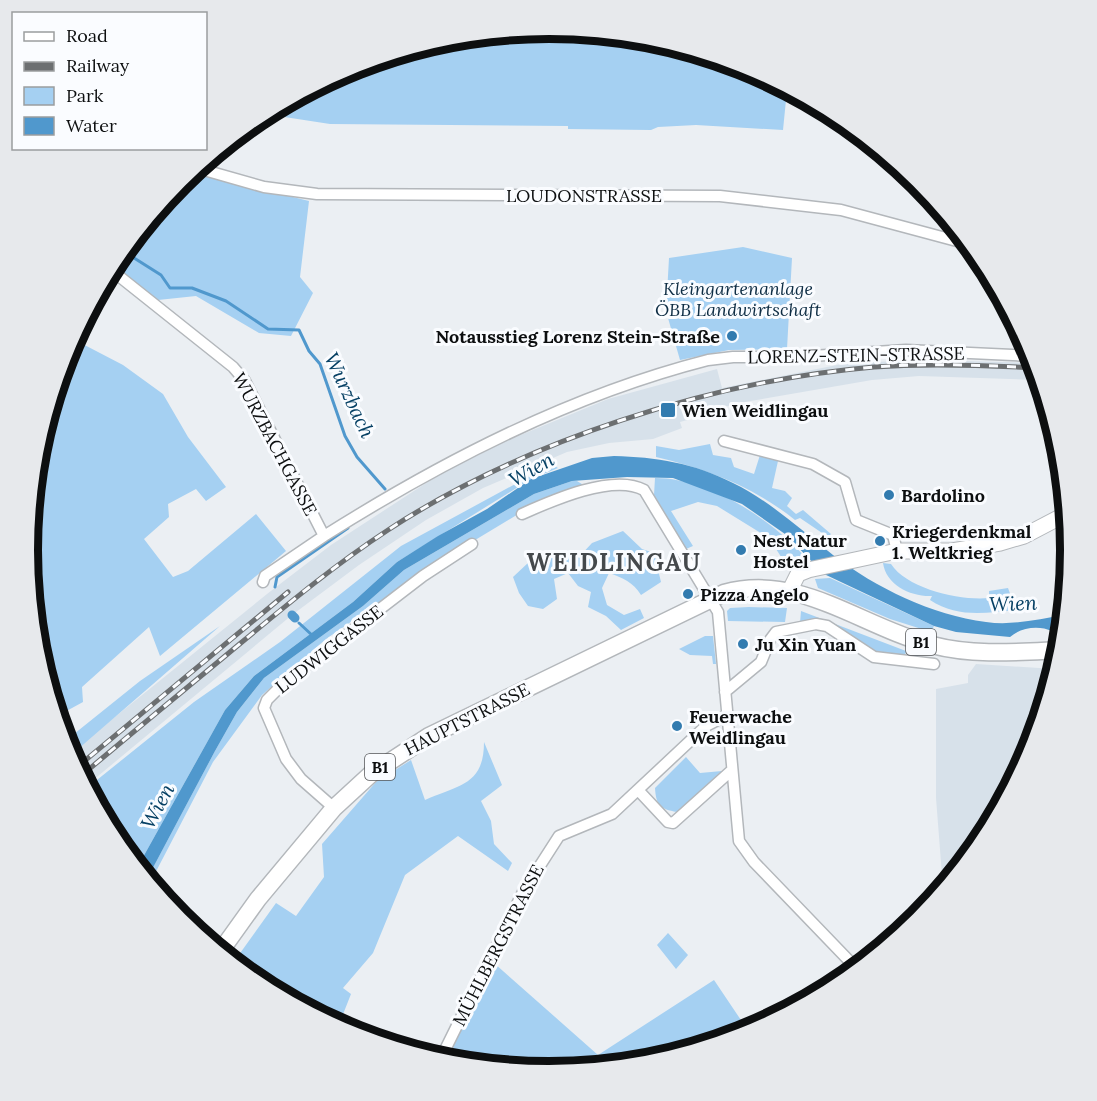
<svg xmlns="http://www.w3.org/2000/svg" width="1097" height="1101" font-family="Lora,serif">
<rect width="100%" height="100%" fill="#ebeff3"/>
<path fill="#d7e1ea" d="M924,360L1034,363L1039,380L919,376L872,380L745,402L693,414L691,419L680,422L682,428L653,439L609,443L567,452L483,488L426,520L359,565L292,615L86,786L69,754L267,594L331,545L440,474L506,441L608,399L717,369L722,388L847,363Z
M976,664L1055,669L1030,750L982,841L943,888L936,798V689L968,683V675Z"/>
<path fill="#a5d0f2" d="M549,29L651,39L748,69L787,90L783,130L696,125L658,127L651,130L568,129V126L330,124L265,114L349,69L447,39Z
M191,172L309,201L300,277L313,293L291,336L259,333L196,296L158,300L113,265L180,182Z
M743,247L792,258L787,349L729,350L680,360L666,311L669,258Z
M73,339L123,365L163,394L188,437L226,487L206,501L196,489L168,504L169,517L144,539L173,577L188,571L256,514L286,551L160,656L149,627L82,687L83,702L61,714L55,712L37,652L27,551L37,448L67,351Z
M710,444L713,455L731,458L734,467L754,474L760,455L778,461L772,488L785,491L792,498L787,506L796,514L803,510L831,534L828,537L800,518L795,520C754,487 707,469 656,457V446L679,450Z
M552,464L558,468L531,479L397,562L353,602L254,676L225,710L137,868L115,840L87,788L194,702L280,642L401,546Z
M655,478C710,478 772,520 807,559L785,563L769,538L717,506L698,502L671,511L693,546L686,549L654,495Z
M572,481H577L585,486L540,501L432,566L326,639L262,695L213,762L150,883L147,879L215,751L237,712L264,678L363,606L404,570L534,494Z
M623,531L642,549L654,553L661,582L641,595C633,582 623,578 609,573L602,588L607,605L624,615L640,609L644,618L621,630L606,616L588,607L591,592L578,586L568,573L554,579L557,599L543,609L528,606L519,593L513,577L529,562L549,550L578,558L592,543Z
M883,563L891,564C907,589 961,601 989,598V591L1008,588L1016,610C985,613 957,618 930,600L932,596C911,597 886,585 883,563Z
M830,578L934,626L931,632L890,619L818,588L815,579Z
M749,607L787,608L785,622L728,621L727,611L730,608Z
M801,611L906,651L905,655L909,656L910,653L937,661L873,653L840,631L800,623Z
M220,626L70,756L64,742L140,681Z
M705,636H713L716,664H713L712,656L690,655L679,649Z
M484,742L502,785L481,801L491,821L494,844L512,863L508,871L458,836L405,875L373,953L343,988L351,994L338,1027L258,984L233,963L276,903L296,916L324,877L322,844L376,782L411,760L425,800C459,785 484,785 484,742Z
M686,757L700,773L722,771L677,812C660,809 656,805 655,788Z
M668,933L688,955L676,969L657,945Z
M494,963L598,1055L714,980L749,1032L650,1062L548,1072L446,1062Z"/>
<path fill="#5098cd" d="M614,456C656,457 694,463 733,483C770,501 801,530 833,555C876,588 932,615 986,622C1012,626 1039,619 1064,615L1063,625L1052,631C1039,625 1021,627 1010,637L956,632L934,626L824,574L785,534L742,504L673,478L627,477L572,481L534,494L404,570L363,606L264,678L237,712L215,751L147,879L137,868L225,710L254,676L353,602L397,562L438,536L487,509L531,479L592,458Z"/>
<g fill="none" stroke-linecap="round" stroke-linejoin="round">
<path stroke="#5098cd" stroke-width="3" d="M123,251L161,275L170,288H192L226,301L268,329L299,330L309,351L320,364L345,436L357,457L385,489
M275,587L277,577L348,528
M299,623L313,636"/>
<path stroke="#5098cd" stroke-width="9" d="M292,615L295,618"/>
<g stroke="#b3b7bb" stroke-width="13">
<path id="minor" d="M197,168L264,187L317,194L720,196L841,210L968,244
M110,269L233,367L245,381L324,536C443,461 571,395 708,360L733,357H796L906,350L1032,356
M724,441L813,464L845,482L856,520L893,535L897,551
M522,514C551,501 613,473 644,490L718,612L739,841L754,862L857,969
M263,582L265,576L324,536
M725,692L761,662L770,640L776,632L816,624L827,626L874,657L934,664
M638,790L668,822L673,823L732,770
M334,808L301,779L286,759L264,708L267,700L285,682L423,576L472,544
M440,1060L523,892L559,836L612,814L706,726L727,715"/>
</g>
<g stroke="#b3b7bb" stroke-width="17">
<path id="secondary" d="M790,590L798,574L808,570L897,551H952L1000,543L1024,536L1066,514"/>
</g>
<g stroke="#b3b7bb" stroke-width="19">
<path id="primary" d="M220,952L258,899L334,808L371,774L429,736L724,593C800,572 861,627 932,645C974,656 1018,652 1060,650"/>
</g>
<use href="#minor" stroke="#fff" stroke-width="10"/>
<use href="#secondary" stroke="#fff" stroke-width="15"/>
<use href="#primary" stroke="#fff" stroke-width="16"/>
<g stroke="#6c6f71" stroke-width="5">
<path id="rail" d="M76,768L288,592
M81,776C134,731 188,687 242,642C289,603 336,564 388,530C524,441 711,381 874,367C928,363 982,365 1036,368"/>
</g>
<use href="#rail" stroke="#fafcff" stroke-width="3" stroke-dasharray="9" stroke-linecap="butt"/>
</g>
<g fill="#327baf" stroke="#fafcff" stroke-width="2">
<circle cx="732" cy="336" r="6"/>
<rect x="660" y="402" width="16" height="16" rx="3"/>
<circle cx="889" cy="495" r="6"/>
<circle cx="880" cy="541" r="6"/>
<circle cx="741" cy="550" r="6"/>
<circle cx="688" cy="594" r="6"/>
<circle cx="743" cy="644" r="6"/>
<circle cx="677" cy="726" r="6"/>
</g>
<g text-anchor="middle" dominant-baseline="central" stroke-width="6" stroke-linejoin="round" paint-order="stroke">
<g fill="#fafcff" stroke="#545658" stroke-width="1.5">
<rect x="906" y="629" width="30" height="26" rx="4.5"/>
<rect x="365" y="754" width="30" height="26" rx="4.5"/>
</g>
<g font-size="16" font-weight="bold" fill="#0d0f10">
<text x="921" y="642">B1</text>
<text x="380" y="767">B1</text>
</g>
<g font-size="18" fill="#0d0f10" stroke="#fafcff">
<text x="584" y="195">LOUDONSTRASSE</text>
<text transform="translate(856 355) rotate(-1)">LORENZ-STEIN-STRASSE</text>
<text transform="translate(275 444) rotate(62)">WURZBACHGASSE</text>
<text transform="translate(329 649) rotate(-38)">LUDWIGGASSE</text>
<text transform="translate(467 719) rotate(-27)">HAUPTSTRASSE</text>
<text transform="translate(498 945) rotate(-63)">MÜHLBERGSTRASSE</text>
</g>
<g font-size="18" font-style="italic" fill="#0e2d44" stroke="#fafcff">
<text x="738" y="288">Kleingartenanlage<tspan x="738" dy="21">ÖBB Landwirtschaft</tspan></text>
</g>
<g font-size="18" font-weight="bold" fill="#0d0f10" stroke="#fafcff" text-anchor="start">
<text x="720" y="336" text-anchor="end">Notausstieg Lorenz Stein-Straße</text>
<text x="682" y="410">Wien Weidlingau</text>
<text x="901" y="495">Bardolino</text>
<text x="892" y="531">Kriegerdenkmal<tspan x="892" dy="21">1. Weltkrieg</tspan></text>
<text x="753" y="540">Nest Natur<tspan x="753" dy="21">Hostel</tspan></text>
<text x="700" y="594">Pizza Angelo</text>
<text x="755" y="644">Ju Xin Yuan</text>
<text x="689" y="716">Feuerwache<tspan x="689" dy="21">Weidlingau</tspan></text>
</g>
<g font-size="20" font-style="italic" fill="#064064" stroke="#fafcff">
<text transform="translate(350 395) rotate(65)">Wurzbach</text>
<text transform="translate(531 469) rotate(-30)">Wien</text>
<text transform="translate(1013 603) rotate(-2)">Wien</text>
<text transform="translate(157 806) rotate(-62)">Wien</text>
</g>
<g font-size="24" font-weight="bold" letter-spacing="1.5" fill="#45494c" stroke="#fafcff">
<text x="614" y="562">WEIDLINGAU</text>
</g>
</g>
<path d="M0 0H1097V1101H0ZM38 550a511 511 0 1 1 1022 0a511 511 0 1 1-1022 0Z" fill="#e7e9ec" fill-rule="evenodd"/>
<path fill="none" stroke="#0d0f10" stroke-width="8" d="M38 550a511 511 0 1 1 1022 0a511 511 0 1 1-1022 0Z"/>
<rect x="12" y="12" width="195" height="138" fill="#fafcff" stroke="#9b9d9f" stroke-width="1.5"/>
<rect x="24" y="32" width="30" height="9" fill="#ffffff" stroke="#9b9d9f" stroke-width="1.5"/>
<text x="66" y="42" font-size="18" fill="#0d0f10">Road</text>
<rect x="24" y="62" width="30" height="9" fill="#6c6f71" stroke="#9b9d9f" stroke-width="1.5"/>
<text x="66" y="72" font-size="18" fill="#0d0f10">Railway</text>
<rect x="24" y="87" width="30" height="18" fill="#a5d0f2" stroke="#9b9d9f" stroke-width="1.5"/>
<text x="66" y="102" font-size="18" fill="#0d0f10">Park</text>
<rect x="24" y="117" width="30" height="18" fill="#5098cd" stroke="#9b9d9f" stroke-width="1.5"/>
<text x="66" y="132" font-size="18" fill="#0d0f10">Water</text>
</svg>
